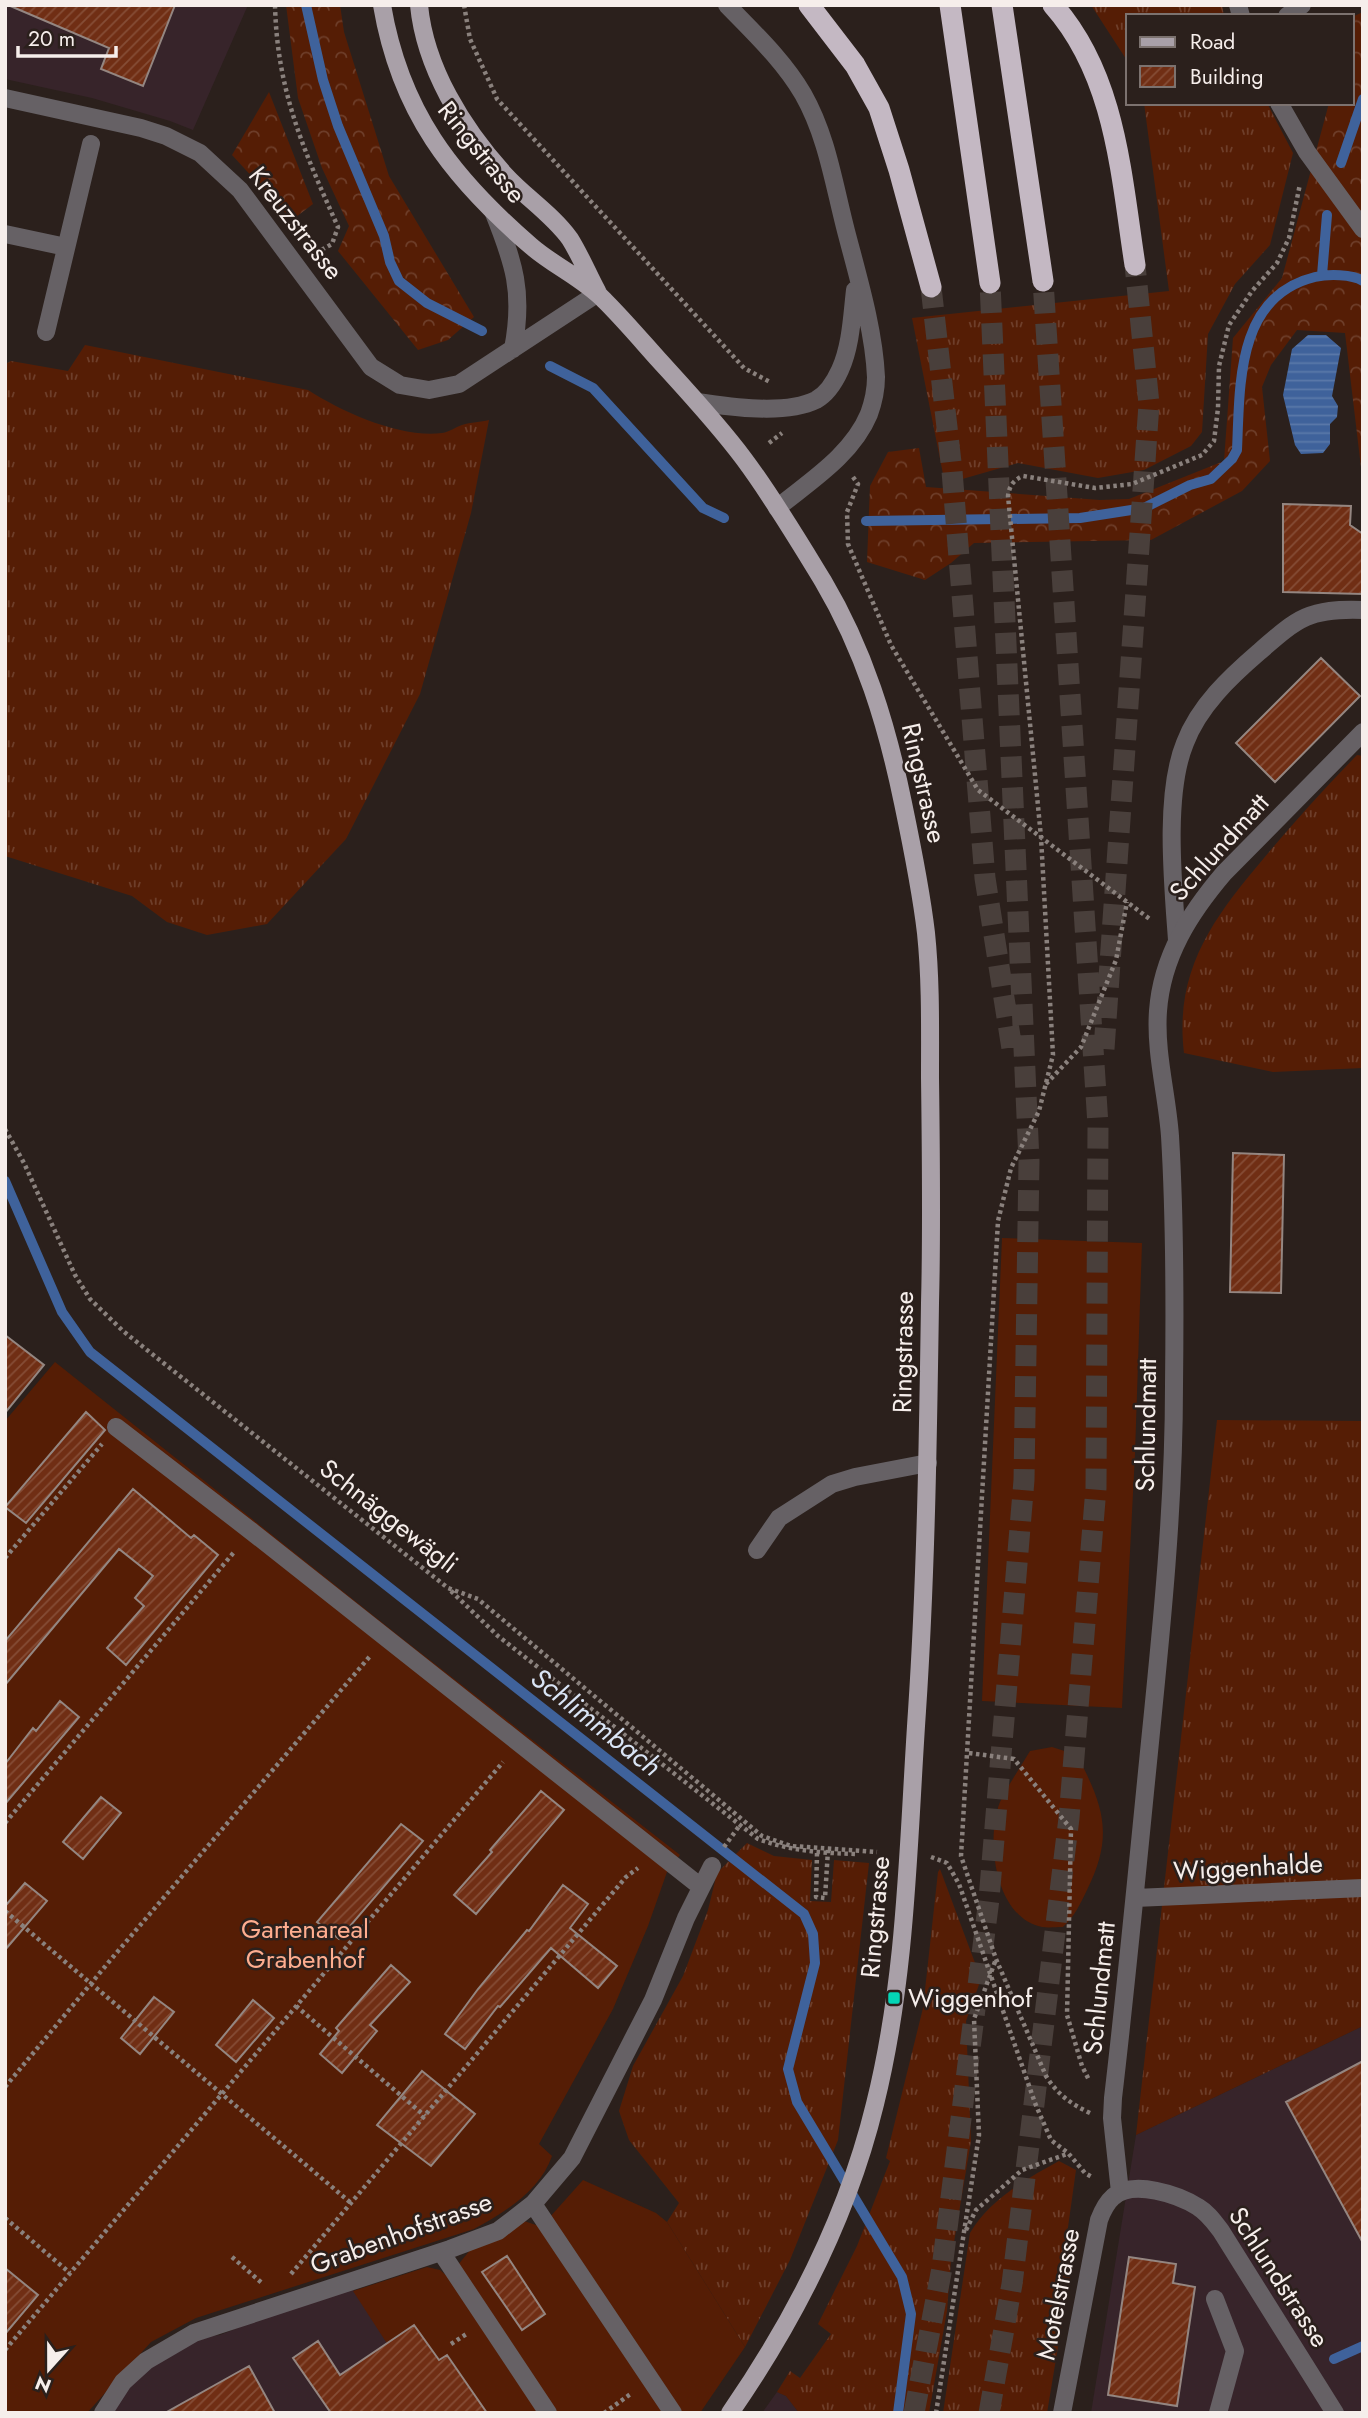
<svg xmlns="http://www.w3.org/2000/svg" width="1368" height="2418" font-family="Jost,sans-serif">
<defs>
<pattern id="grass-tufts" width="24" height="20" patternUnits="userSpaceOnUse" patternTransform="scale(1.75)"><rect width="24" height="20" fill="#551d05"/><path d="M3 7l-1-3M5 7V3M7 7l1-3M15 17l-1-3M17 17v-4M19 17l1-3" fill="none" stroke="#6e3e2a"/></pattern>
<pattern id="forest-crowns" width="20" height="18" patternUnits="userSpaceOnUse" patternTransform="scale(1.75)"><rect width="20" height="18" fill="#551d05"/><path d="M2 6a3 3 0 1 1 6 0M12 15a3 3 0 1 1 6 0" fill="none" stroke="#6e3e2a"/></pattern>
<pattern id="water-rules" width="6" height="5" patternUnits="userSpaceOnUse" patternTransform="scale(1.75)"><rect width="6" height="5" fill="#3f629b"/><path d="M0 2.5h6" fill="none" stroke="#5b79a9"/></pattern>
<pattern id="building-hatch" width="6" height="6" patternUnits="userSpaceOnUse" patternTransform="scale(1.75)"><rect width="6" height="6" fill="#702e14"/><path d="M-1 1l2-2M0 6l6-6M5 7l2-2" fill="none" stroke="#854d36"/></pattern>
</defs>
<rect width="100%" height="100%" fill="#2b201c"/>
<path fill="#37242a" d="M5,5H248L193,130L170,121L92,98L5,79Z
M1363,2026V2413H1091L1136,2135Z
M351,2286L432,2413H108L126,2390L147,2369L169,2353L209,2336L220,2335L287,2308Z
M777,2392L786,2396L799,2413H762Z"/>
<path fill="url(#grass-tufts)" d="M1091,5H1222L1224,16H1128V62Z
M1144,103H1267L1293,153L1270,245L1235,284L1208,334L1202,432L1191,446L1144,470L1098,478L1018,463L945,484L912,318L1169,291Z
M85,345L308,390C344,413 400,438 442,433C450,432 455,427 462,425C471,422 481,422 489,420L471,513L420,694L346,839L267,924L207,935L167,922L132,896L5,856V364L11,361L68,371Z
M1357,755L1363,756V1068L1273,1072L1184,1053C1174,970 1214,917 1264,858C1294,822 1325,788 1357,755Z
M1217,1420L1363,1421V2026L1136,2135Z
M747,1843L774,1856L812,1860L810,1901L831,1902L834,1860L869,1863L838,2140L790,2260L745,2347L667,2222L679,2203L629,2140L619,2111L633,2066L683,1976L708,1910L717,1873Z
M940,1869L981,1979L966,2021L971,2141L951,2260L947,2311L929,2413H799L786,2396L777,2392L790,2371L800,2378L831,2334L818,2324L857,2246L890,2161L886,2158L923,2008L938,1872Z
M1059,2161L1076,2170L1062,2270L1070,2275L1047,2413H943L970,2233C989,2200 1026,2179 1059,2161Z"/>
<path fill="url(#forest-crowns)" d="M286,5H340L344,32L389,176L474,317L448,340L418,350L338,251L349,226L322,168L298,98Z
M1363,12V484L1345,333L1297,330L1271,365L1262,387L1270,461L1242,491L1151,540L974,543L951,563L925,580L867,562L870,486L888,452L919,448L926,487L1100,500L1129,499L1224,461L1233,338L1282,278L1329,103H1352V17Z
M269,92L313,204L292,220L232,155Z"/>
<path fill="#551d05" d="M1002,1238L1142,1243L1135,1454L1122,1708L982,1701Z
M55,1362L399,1636L680,1855L667,1872L648,1926L613,2009L539,2144L552,2156C540,2191 505,2212 474,2229L196,2318L151,2342L87,2413H5V1421Z
M1052,1747L1077,1755C1104,1807 1114,1835 1087,1890C1080,1904 1075,1916 1063,1927C1057,1927 1048,1928 1042,1927C995,1918 985,1839 1000,1802C1008,1785 1020,1768 1030,1751Z
M583,2180L656,2213L667,2222L745,2347L700,2413H432L353,2291L427,2267L440,2270L448,2277L471,2249L524,2221L536,2225L549,2218Z"/>
<path fill="url(#water-rules)" d="M1308,335H1326L1341,348L1332,396L1338,406L1337,417L1330,424V444L1323,453L1301,454L1295,445L1283,395L1292,349Z"/>
<g fill="none" stroke-linecap="round" stroke-linejoin="round">
<path stroke="#3f629b" stroke-width="10" d="M306,5L323,80L338,126L384,236L390,262L399,281L427,303L482,331
M1341,163L1363,99
M1322,275L1327,215
M550,366L593,388L703,508L724,518
M866,521L1080,518L1144,508L1190,485L1211,479L1232,459L1237,450C1240,385 1236,296 1315,277C1328,274 1352,274 1363,281
M5,1181L62,1312L90,1352L804,1914L813,1934L815,1963L788,2069L797,2102L902,2277L911,2314L898,2413
M1334,2359L1363,2346"/>
</g>
<path fill="url(#building-hatch)" stroke="#948681" stroke-width="2" d="M8,5H175L143,86L101,69L109,48Z
M1283,504L1351,506L1350,525L1363,534V594L1283,592Z
M1321,658L1360,696L1275,782L1236,743Z
M1233,1153L1284,1155L1281,1293L1230,1292Z
M5,1335L44,1365L5,1413Z
M86,1412L105,1430L26,1523L5,1507Z
M133,1489L191,1538L194,1535L218,1555L126,1665L107,1648L144,1606L135,1598L153,1576L119,1549L5,1685V1641Z
M60,1701L79,1717L5,1804V1764L33,1728L36,1731Z
M541,1791L564,1810L476,1914L454,1895L492,1852L490,1850Z
M101,1797L121,1813L83,1859L63,1842Z
M401,1824L423,1841L339,1939L317,1922Z
M25,1883L47,1901L5,1950V1906Z
M563,1885L588,1904L570,1928L617,1966L598,1988L551,1948L500,2007L498,2006L465,2049L445,2034L478,1989L527,1930L529,1931Z
M391,1965L410,1982L370,2025L377,2031L342,2073L320,2054L339,2031L336,2028Z
M154,1997L174,2012L140,2054L121,2038Z
M253,2000L274,2018L236,2062L216,2045Z
M1363,2061V2243L1286,2102Z
M422,2071L475,2114L431,2166L377,2125Z
M507,2256L545,2314L522,2330L482,2272Z
M1129,2257L1176,2264L1173,2283L1195,2287L1177,2406L1108,2395Z
M5,2268L38,2295L5,2334Z
M414,2325L439,2360L447,2355L487,2413H331L293,2358L318,2341L340,2375Z
M249,2366L275,2413H165Z"/>
<g fill="none" stroke-linecap="round" stroke-linejoin="round">
<path stroke="#493f3b" stroke-width="21" stroke-dasharray="21 10" stroke-linecap="butt" d="M931,287L952,471L985,878L1013,1055
M1104,1049L1149,404L1135,265
M914,2413L942,2268L989,1899L1024,1480L1029,1161L990,283
M989,2413L1012,2284L1069,1818L1096,1488L1098,1125L1043,281"/>
<path stroke="#8a817d" stroke-width="4.5" stroke-dasharray="3.5 3.5" stroke-linecap="butt" d="M275,5C277,91 304,151 338,227L332,244L316,253
M464,5L470,39L497,99L744,368L770,382
M769,443L782,433
M853,477L858,484L847,512L848,544L891,645L978,790L1151,920
M1046,1084L1081,1047L1116,960L1127,902
M5,1129L24,1163L75,1275L90,1299L123,1331L448,1588L478,1599L762,1836L791,1846L877,1852
M5,1558L102,1444
M451,1591L498,1636L758,1839C791,1851 822,1853 856,1854
M969,1753L1014,1759L1071,1829L1067,2015L1082,2066L1089,2080
M5,1823L235,1551
M724,1847L740,1825
M817,1853L816,1897L825,1898L828,1850
M931,1857L947,1863L959,1884L1035,2103L1051,2140L1068,2153L1085,2173L1092,2177
M5,1911L351,2203
M296,2006L425,2116
M5,2087L113,1957L371,1655
M1090,2113C1071,2104 1057,2094 1046,2076L996,1959L961,1856L998,1221L1011,1168L1039,1111L1053,1055L1041,837L1008,496C1009,487 1013,480 1023,476L1095,488L1132,484L1202,455L1214,441L1218,408L1219,366L1229,325L1252,291L1277,263L1289,238L1300,184
M5,2218L70,2273
M966,2230L976,2210L1022,2170L1067,2154
M232,2257L263,2284
M291,2274L626,1877L638,1868
M451,2344L468,2333
M5,2350L503,1762
M604,2413L632,2393
M936,2413L979,2135L974,2019L996,1959"/>
<path stroke="#666165" stroke-width="18" d="M1287,16L1302,5
M5,234L66,247
M46,332L91,144
M1177,940C1173,884 1164,794 1185,743C1199,706 1230,677 1259,652C1298,618 1309,608 1363,610
M116,1427L251,1531L701,1887
M757,1550L779,1518L832,1484L855,1477L928,1463
M533,2204L673,2413
M441,2252L548,2413
M1215,2299L1235,2351L1218,2413
M103,2413L123,2382L146,2361L194,2333L450,2249L498,2231L533,2204L572,2158L653,2000L686,1918L712,1866"/>
<path stroke="#666165" stroke-width="18" d="M727,5C754,33 783,60 803,94C827,136 834,185 846,231C858,277 874,330 876,377C876,389 873,403 869,414C852,455 810,481 777,508
M1238,5L1241,16
M5,98L141,128L166,136L200,153L240,190L371,367L400,385L429,390L459,384L598,293
M1279,103L1307,152L1363,229
M493,211C514,263 524,292 513,349
M697,402C730,407 786,415 816,400C827,394 835,381 840,370C851,346 852,316 855,290
M1135,1898L1363,1888
M1120,2192L1112,2118L1113,2098C1127,1979 1138,1861 1150,1742C1162,1624 1174,1505 1174,1386C1175,1303 1175,1219 1170,1136C1167,1094 1155,1053 1158,1011C1162,956 1190,913 1224,873L1363,732
M1062,2413L1099,2220C1102,2212 1106,2203 1113,2197C1133,2179 1179,2195 1198,2207C1208,2213 1214,2222 1221,2231L1335,2413"/>
<path stroke="#a9a0a8" stroke-width="18" d="M382,5C400,111 451,177 531,246C554,266 584,279 605,301C624,320 641,340 658,359C688,392 718,424 744,459C773,498 798,540 823,581C864,650 887,725 903,803C912,846 921,890 926,933C931,981 930,1030 930,1078C931,1153 932,1228 930,1303C928,1439 926,1575 917,1711C908,1842 907,1976 875,2104C848,2215 795,2319 730,2413
M419,5C425,68 463,129 505,175C525,197 552,214 570,239C580,255 588,274 597,291"/>
<path stroke="#c4b8c3" stroke-width="21" d="M809,5L855,65L879,108L899,170L931,287
M950,5L990,283
M1002,5L1043,281
M1053,5C1116,76 1121,175 1135,265"/>
</g>
<rect fill="#04d5b6" stroke="#2b201c" stroke-width="2.5" x="887" y="1991" width="14" height="14" rx="3.5"/>
<g text-anchor="middle" dominant-baseline="central" stroke-width="5" stroke-linejoin="round" paint-order="stroke">
<g font-size="26" fill="#f6eeeb" stroke="#2b201c">
<text transform="translate(482 152) rotate(51)">Ringstrasse</text>
<text transform="translate(296 223) rotate(52)">Kreuzstrasse</text>
<text transform="translate(924 783) rotate(77)">Ringstrasse</text>
<text transform="translate(1219 847) rotate(-48)">Schlundmatt</text>
<text transform="translate(903 1352) rotate(-89)">Ringstrasse</text>
<text transform="translate(1146 1425) rotate(-89)">Schlundmatt</text>
<text transform="translate(389 1516) rotate(38)">Schnäggewägli</text>
<text transform="translate(1248 1867) rotate(-3)">Wiggenhalde</text>
<text transform="translate(875 1917) rotate(-85)">Ringstrasse</text>
<text transform="translate(1099 1988) rotate(-84)">Schlundmatt</text>
<text transform="translate(401 2233) rotate(-20)">Grabenhofstrasse</text>
<text transform="translate(1279 2277) rotate(57)">Schlundstrasse</text>
<text transform="translate(1058 2294) rotate(-79)">Motelstrasse</text>
</g>
<g font-size="26" fill="#fead8f" stroke="#2b201c">
<text x="305" y="1929">Gartenareal<tspan x="305" dy="30">Grabenhof</tspan></text>
</g>
<g font-size="26" fill="#f6eeeb" stroke="#2b201c" text-anchor="start">
<text x="908" y="1998">Wiggenhof</text>
</g>
<g font-size="28" font-style="italic" fill="#dae5f6" stroke="#2b201c">
<text transform="translate(596 1722) rotate(38)">Schlimmbach</text>
</g>
</g>
<rect width="1368" height="2418" fill="none" stroke="#f6eeeb" stroke-width="14"/>
<rect x="1126" y="14" width="228" height="91" fill="#2b201c" stroke="#7c726f" stroke-width="2"/>
<rect x="1140" y="37" width="35" height="10" fill="#a9a0a8" stroke="#7c726f" stroke-width="2"/>
<text x="1190" y="49" font-size="21" fill="#f6eeeb">Road</text>
<rect x="1140" y="66" width="35" height="21" fill="url(#building-hatch)" stroke="#7c726f" stroke-width="2"/>
<text x="1190" y="84" font-size="21" fill="#f6eeeb">Building</text>
<g transform="translate(49 2369) rotate(201)" stroke="#2b201c" stroke-width="5" paint-order="stroke">
<path d="M0-5L12 26L0 18L-12 26Z" fill="#f6eeeb"/>
<text y="-10" font-size="19" font-weight="bold" text-anchor="middle" fill="#f6eeeb">N</text>
</g>
<path d="M18 46v10h98v-10" fill="none" stroke="#f6eeeb" stroke-width="3.5"/>
<text x="28" y="46" font-size="21" fill="#f6eeeb" stroke="#2b201c" stroke-width="5" paint-order="stroke">20 m</text>
</svg>
